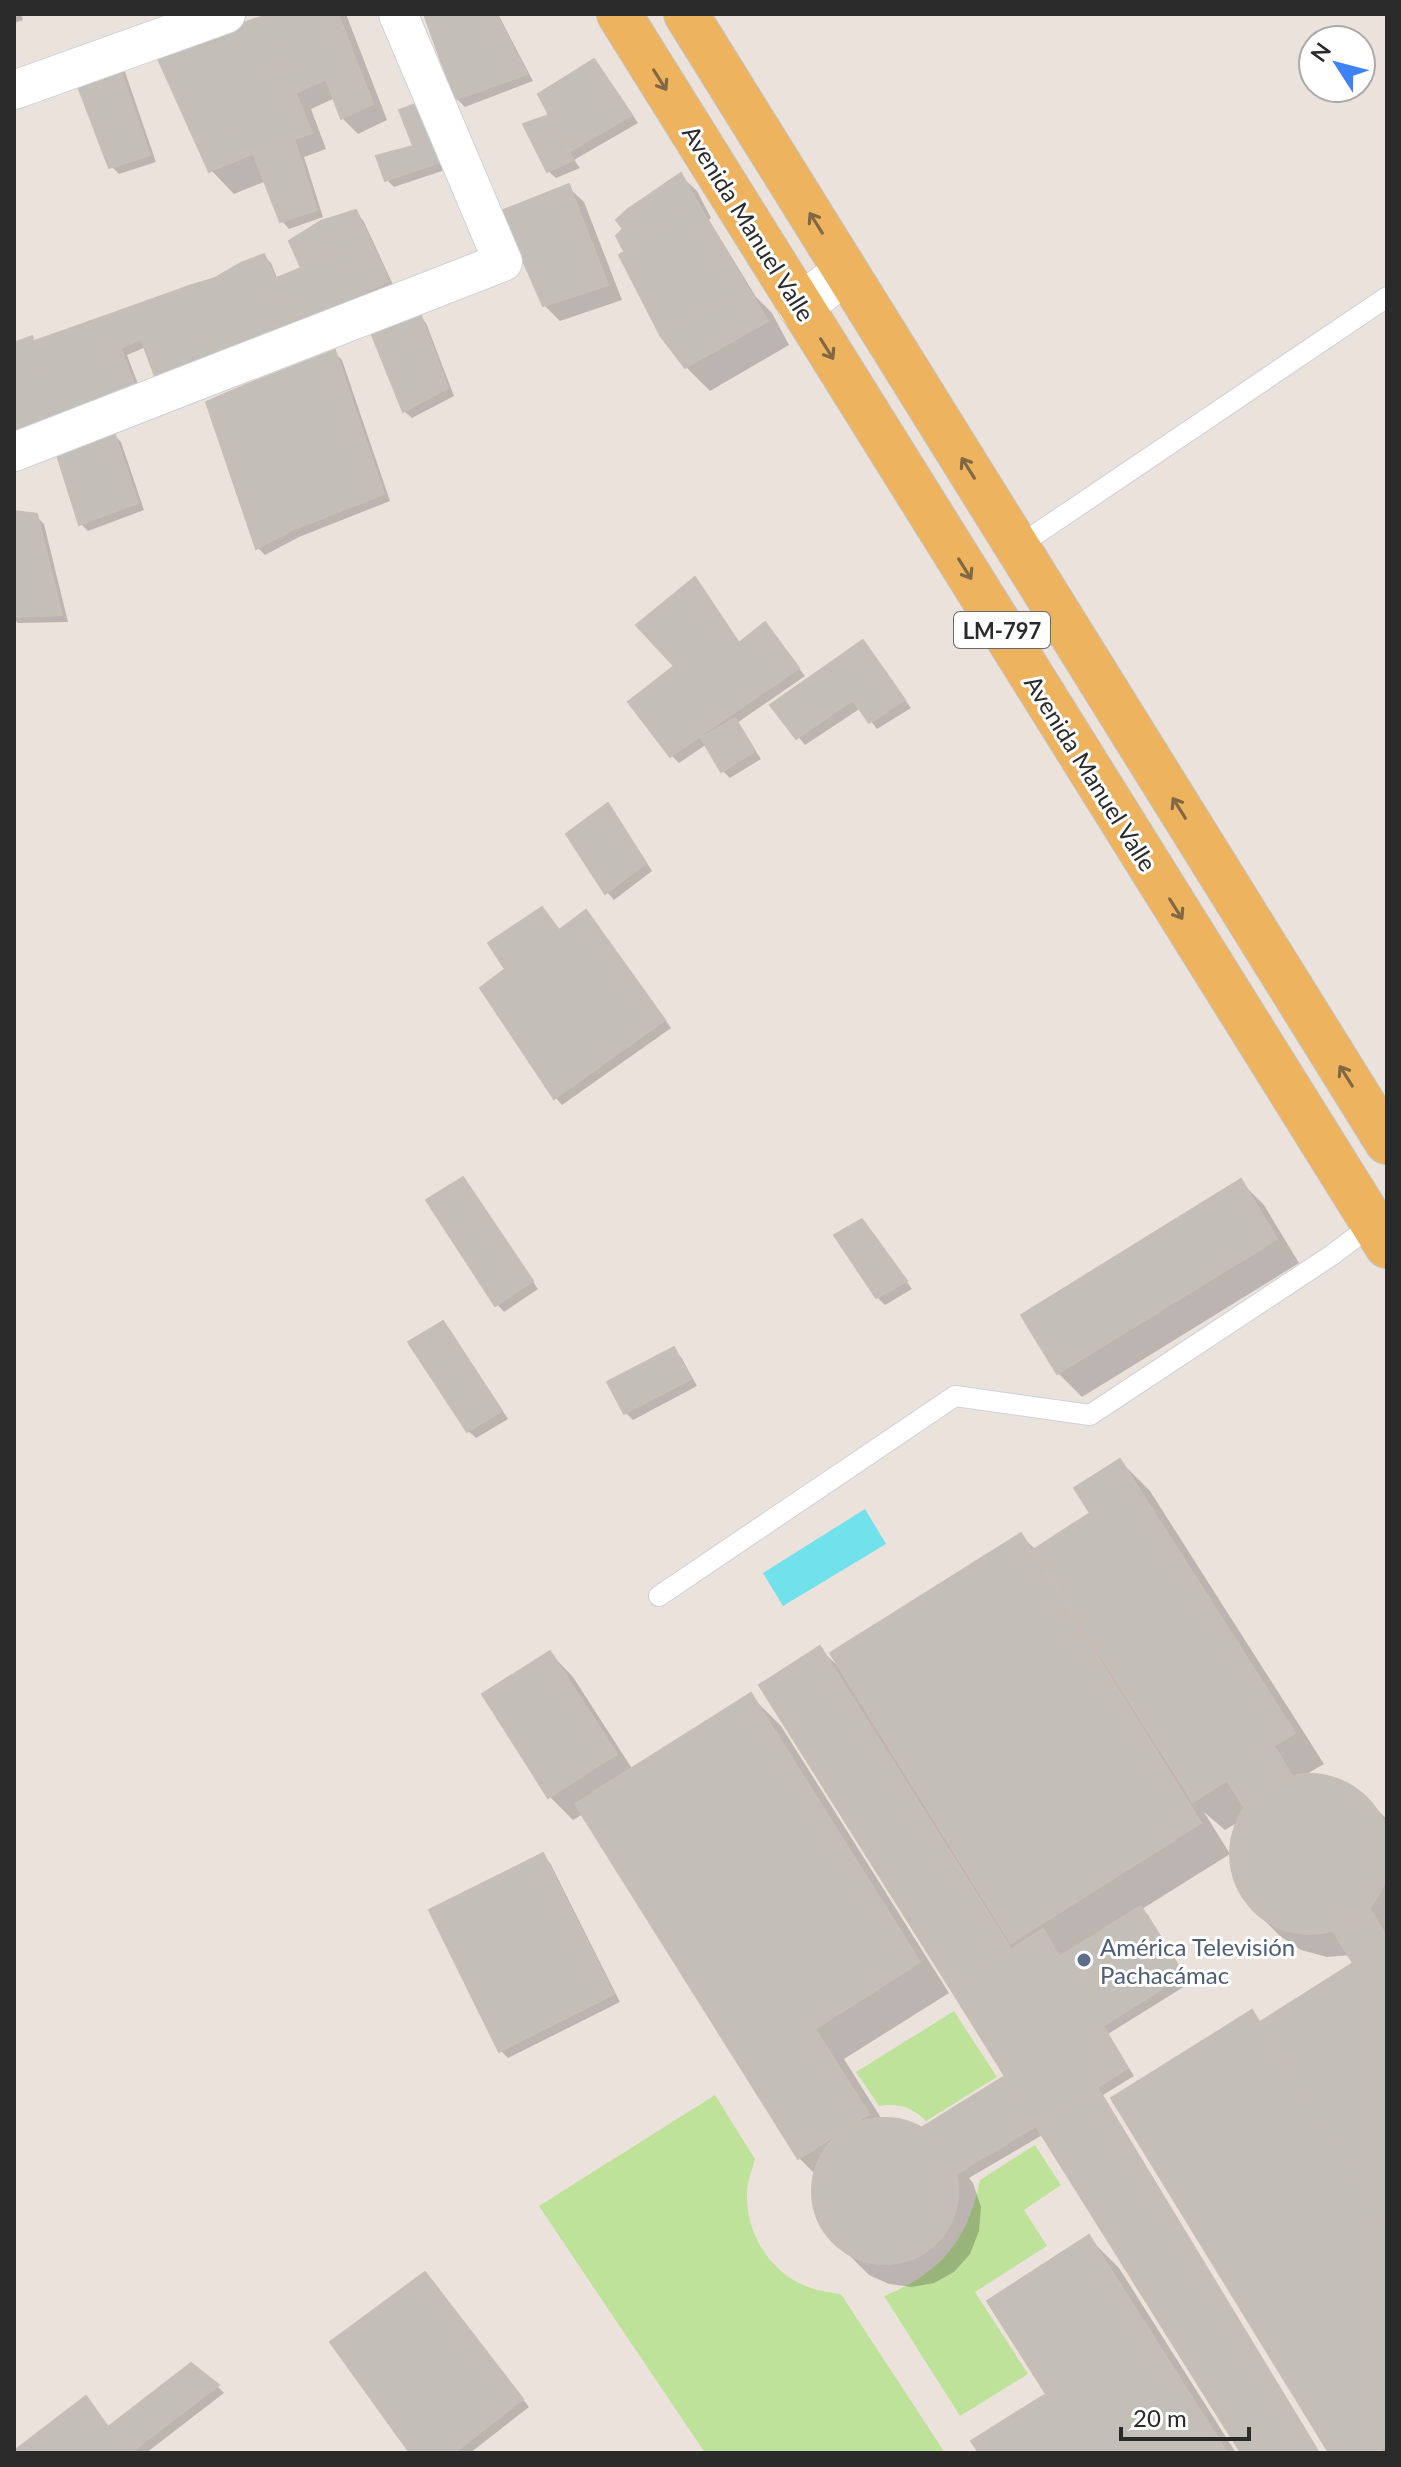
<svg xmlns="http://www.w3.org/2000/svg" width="1401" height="2467" font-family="Lato,sans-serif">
<rect width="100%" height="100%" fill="#ece2dc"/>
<path fill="#bfe29a" d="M954,2011L997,2077L926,2121C912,2107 898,2103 879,2106L856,2072Z
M715,2095L755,2159C753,2166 750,2175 748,2183C742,2222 763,2265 799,2283C812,2290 826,2292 841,2294L945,2453H705L539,2206Z
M1035,2145L1061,2185L1024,2210L1047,2246L975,2292L1028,2374L960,2416L884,2296C941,2273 968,2240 980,2180Z"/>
<path fill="#71e1ec" d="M865,1509L886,1544L783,1606L763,1573Z"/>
<path fill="#0003" d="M14,14H21L23,20L14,23Z
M275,14H346L387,120L358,134L342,118L335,98L311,109L326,149L304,157L323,217L289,229L282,221L266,181L234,194L211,170L206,37Z
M426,14H498L533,81L465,107L457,99Z
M594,61L601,68L638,123L574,160L580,168L556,178L548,171L552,116Z
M117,65L125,72L156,162L119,174L111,166Z
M416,148L460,165L394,187L387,180Z
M681,176L697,191L711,218L709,220L756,297L772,313L789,345L710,391L686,367L626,250Z
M568,187L584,202L622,300L560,321L544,305Z
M356,213L363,220L395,289L278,336L146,347L127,355L144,400L22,444L14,345L32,338L36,343L216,280L264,256L271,263L278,280L304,270Z
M419,316L426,323L454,396L412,418L404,411Z
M335,353L342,360L390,501L299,537L265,555L258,548Z
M114,435L121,442L144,510L88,531L81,524Z
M14,513L36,516L44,524L68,622L18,623L14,619Z
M695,580L702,587L740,644L765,625L805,676L737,723L761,759L730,778L723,771L707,744L679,763L671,755L677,666Z
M863,643L911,708L877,729L861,708L805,745L773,705Z
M608,806L615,813L652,871L614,900L607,892Z
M542,909L560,932L593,920L671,1028L562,1105L555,1097Z
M463,1180L470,1187L538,1289L504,1312L497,1304Z
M1241,1182L1264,1205L1299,1263L1082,1397L1058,1373L1024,1316Z
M862,1221L912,1289L885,1305L877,1297Z
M442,1323L450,1330L508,1419L476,1438L468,1431Z
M673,1350L681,1357L697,1386L633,1420L626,1413Z
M1120,1461L1150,1491L1324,1764L1307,1774L1333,1778L1355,1789L1387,1819V2453H1332L1252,2013L1262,2023L1356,1964L1351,1955L1327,1957L1301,1950L1280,1936L1255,1911L1240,1890L1232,1864L1233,1838L1240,1821L1225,1830L1204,1812L1230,1854L1142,1909L1148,1915L1190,1983L1108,2034L1134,2076L1103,2095L1320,2453H1243L1044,2134L969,2178L973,2183L981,2207L979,2231L970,2254L954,2272L934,2283L912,2287L889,2284L869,2275L828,2234L818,2214L814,2192L817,2176L799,2158L583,1814L573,1820L550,1797V1653L573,1677L633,1770L751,1696L781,1726L949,1993L844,2059L883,2121L890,2120L914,2126L921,2130L1008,2077L951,1987L820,1649L842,1670L1020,1535L1036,1550L1093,1514Z
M543,1856L550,1863L620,2002L508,2058L500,2050Z
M1089,2238L1119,2268L1236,2453H981L1049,2394Z
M432,2282L529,2407L470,2453H412Z
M217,2386L224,2393L146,2453H14L86,2399L109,2428Z"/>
<path fill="#c4beb8" stroke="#c7beb6" stroke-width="2" d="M271,14H338L373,104L341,119L326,79L296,93L264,16Z
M424,14H496L527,74L455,100Z
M264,16L312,133L247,156L204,36Z
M204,36L247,156L209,172L154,50Z
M594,59L632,115L568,152L538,94Z
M118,63L150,155L109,168L74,76Z
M429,99L454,157L385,181L376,156L413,146L399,110Z
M549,115L574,160L547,172L523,124Z
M294,139L317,210L280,222L253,153Z
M681,173L697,202L646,236L628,209Z
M569,184L608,285L543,306L501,211Z
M697,202L748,288L660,335L619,255Z
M628,209L646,236L624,251L616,236L623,229L616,220Z
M356,210L389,281L353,298L321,221Z
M321,221L335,254L301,268L289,241Z
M264,254L294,320L272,329L241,263Z
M335,254L353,298L294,320L274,279Z
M241,263L277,339L245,354L215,278Z
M215,278L245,354L215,364L186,287Z
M186,287L215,364L156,379L141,339L121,348L108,315Z
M748,288L768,321L685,368L660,335Z
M420,313L448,388L403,412L370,330Z
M108,315L137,392L60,419L34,341Z
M32,336L60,419L14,437V343Z
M335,350L384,494L292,530L243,386Z
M243,386L292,530L256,549L206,402Z
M114,432L138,503L79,525L56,452Z
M14,511L37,514L62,615L14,617Z
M695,577L739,643L765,622L799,668L670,757L628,702L674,666L636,625Z
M863,640L905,700L869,723L853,700L796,739L770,705Z
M735,718L755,751L721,772L701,738Z
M608,803L646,863L605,894L566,834Z
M542,907L559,930L586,910L665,1020L554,1099L480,988L505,969L488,943Z
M463,1177L533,1281L495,1306L426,1200Z
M1241,1179L1277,1239L1057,1374L1021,1315Z
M862,1219L907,1281L876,1298L834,1235Z
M443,1321L502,1411L467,1432L408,1342Z
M674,1347L691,1379L624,1414L607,1382Z
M1120,1459L1295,1733L1274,1746L1292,1776L1281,1778L1259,1791L1244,1807L1227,1780L1193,1802L1033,1550L1090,1513L1074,1488Z
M1021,1533L1201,1823L1011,1943L830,1653Z
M820,1646L1011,1949L950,1988L759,1685Z
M550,1651L617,1754L548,1798L482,1694Z
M751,1693L920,1962L815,2029L869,2114L798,2159L575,1804Z
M1230 1854a80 80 0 1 1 160 0a80 80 0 1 1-160 0Z
M543,1853L614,1994L499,2052L429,1910Z
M1141,1906L1184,1975L1103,2026L1128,2068L1036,2126L950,1988L1043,1929L1059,1957Z
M1369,1908L1387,1937V2229L1260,2022L1353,1963L1333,1931Z
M1252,2010L1387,2229V2446L1375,2453H1329L1111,2098Z
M1005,2076L1036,2126L956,2174L951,2158L936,2138L921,2128Z
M1097,2087L1319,2453H1241L1036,2126Z
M812 2191a73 73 0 1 1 146 0a73 73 0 1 1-146 0Z
M1089,2235L1227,2453H979L971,2441L1046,2394L987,2301Z
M425,2272L523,2399L454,2453H410L330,2342Z
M191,2363L219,2385L130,2453H14V2451L86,2396L108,2427Z"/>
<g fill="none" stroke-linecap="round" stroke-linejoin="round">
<g stroke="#cbd1dc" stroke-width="22">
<path id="service" d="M1017,547L1387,297
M659,1596L955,1396L1090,1415L1332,1255L1377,1221"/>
</g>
<g stroke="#cbd1dc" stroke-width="40">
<path id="minor" d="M14,90L226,14
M14,452L503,262L398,14"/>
</g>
<g stroke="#cbd1dc" stroke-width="46">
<path id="secondary" d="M800,306L846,272"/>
</g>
<g stroke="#c3c3c3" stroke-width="46">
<path id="primary" d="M619,14L1387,1246
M686,14L1387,1142"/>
</g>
<use href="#service" stroke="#fff" stroke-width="20"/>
<use href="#minor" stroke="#fff" stroke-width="38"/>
<use href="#secondary" stroke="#fff" stroke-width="44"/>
<use href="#primary" stroke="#eeb35f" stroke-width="44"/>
</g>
<defs><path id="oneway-shaft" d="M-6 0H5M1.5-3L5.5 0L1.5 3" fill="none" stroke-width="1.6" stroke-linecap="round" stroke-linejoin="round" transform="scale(2)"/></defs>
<g stroke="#826842">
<use href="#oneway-shaft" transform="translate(660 80) rotate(58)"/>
<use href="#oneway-shaft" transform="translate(816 223) rotate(-122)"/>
<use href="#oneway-shaft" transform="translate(827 349) rotate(58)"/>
<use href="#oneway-shaft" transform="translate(968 468) rotate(-122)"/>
<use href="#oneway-shaft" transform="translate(965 569) rotate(58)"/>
<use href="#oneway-shaft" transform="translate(1179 808) rotate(-122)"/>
<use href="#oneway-shaft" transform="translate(1176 909) rotate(58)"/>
<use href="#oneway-shaft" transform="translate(1346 1076) rotate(-122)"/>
</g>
<circle fill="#5c6f8a" stroke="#fff" stroke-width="3" cx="1084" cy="1960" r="8"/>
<g text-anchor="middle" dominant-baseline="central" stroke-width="6" stroke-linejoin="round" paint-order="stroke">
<rect fill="#fff" stroke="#6a6a6a" stroke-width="2" x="954" y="612" width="96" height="36" rx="6"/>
<g font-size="22" font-weight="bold" fill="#2a2a2a">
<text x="1002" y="630">LM-797</text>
</g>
<g font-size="24" fill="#2a2a2a" stroke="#fff">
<text transform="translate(749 223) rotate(58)">Avenida Manuel Valle</text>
<text transform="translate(1091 773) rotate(58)">Avenida Manuel Valle</text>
</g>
<g font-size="24" fill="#4e5e75" stroke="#fff" text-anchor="start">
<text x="1100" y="1946">América Televisión<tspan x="1100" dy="28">Pachacámac</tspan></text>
</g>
</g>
<rect width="1401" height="2467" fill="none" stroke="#2a2a2a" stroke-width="32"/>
<g transform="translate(1337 64) rotate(306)"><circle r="38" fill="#ffffff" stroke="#aaaaaa" stroke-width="2"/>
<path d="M0-6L14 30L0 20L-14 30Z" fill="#3f82f6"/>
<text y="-12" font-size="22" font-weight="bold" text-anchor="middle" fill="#2a2a2a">N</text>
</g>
<path d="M1121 2427v12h128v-12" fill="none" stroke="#2a2a2a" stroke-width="4"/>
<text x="1133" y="2427" font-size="24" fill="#2a2a2a" stroke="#ffffff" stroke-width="6" paint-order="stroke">20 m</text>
</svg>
